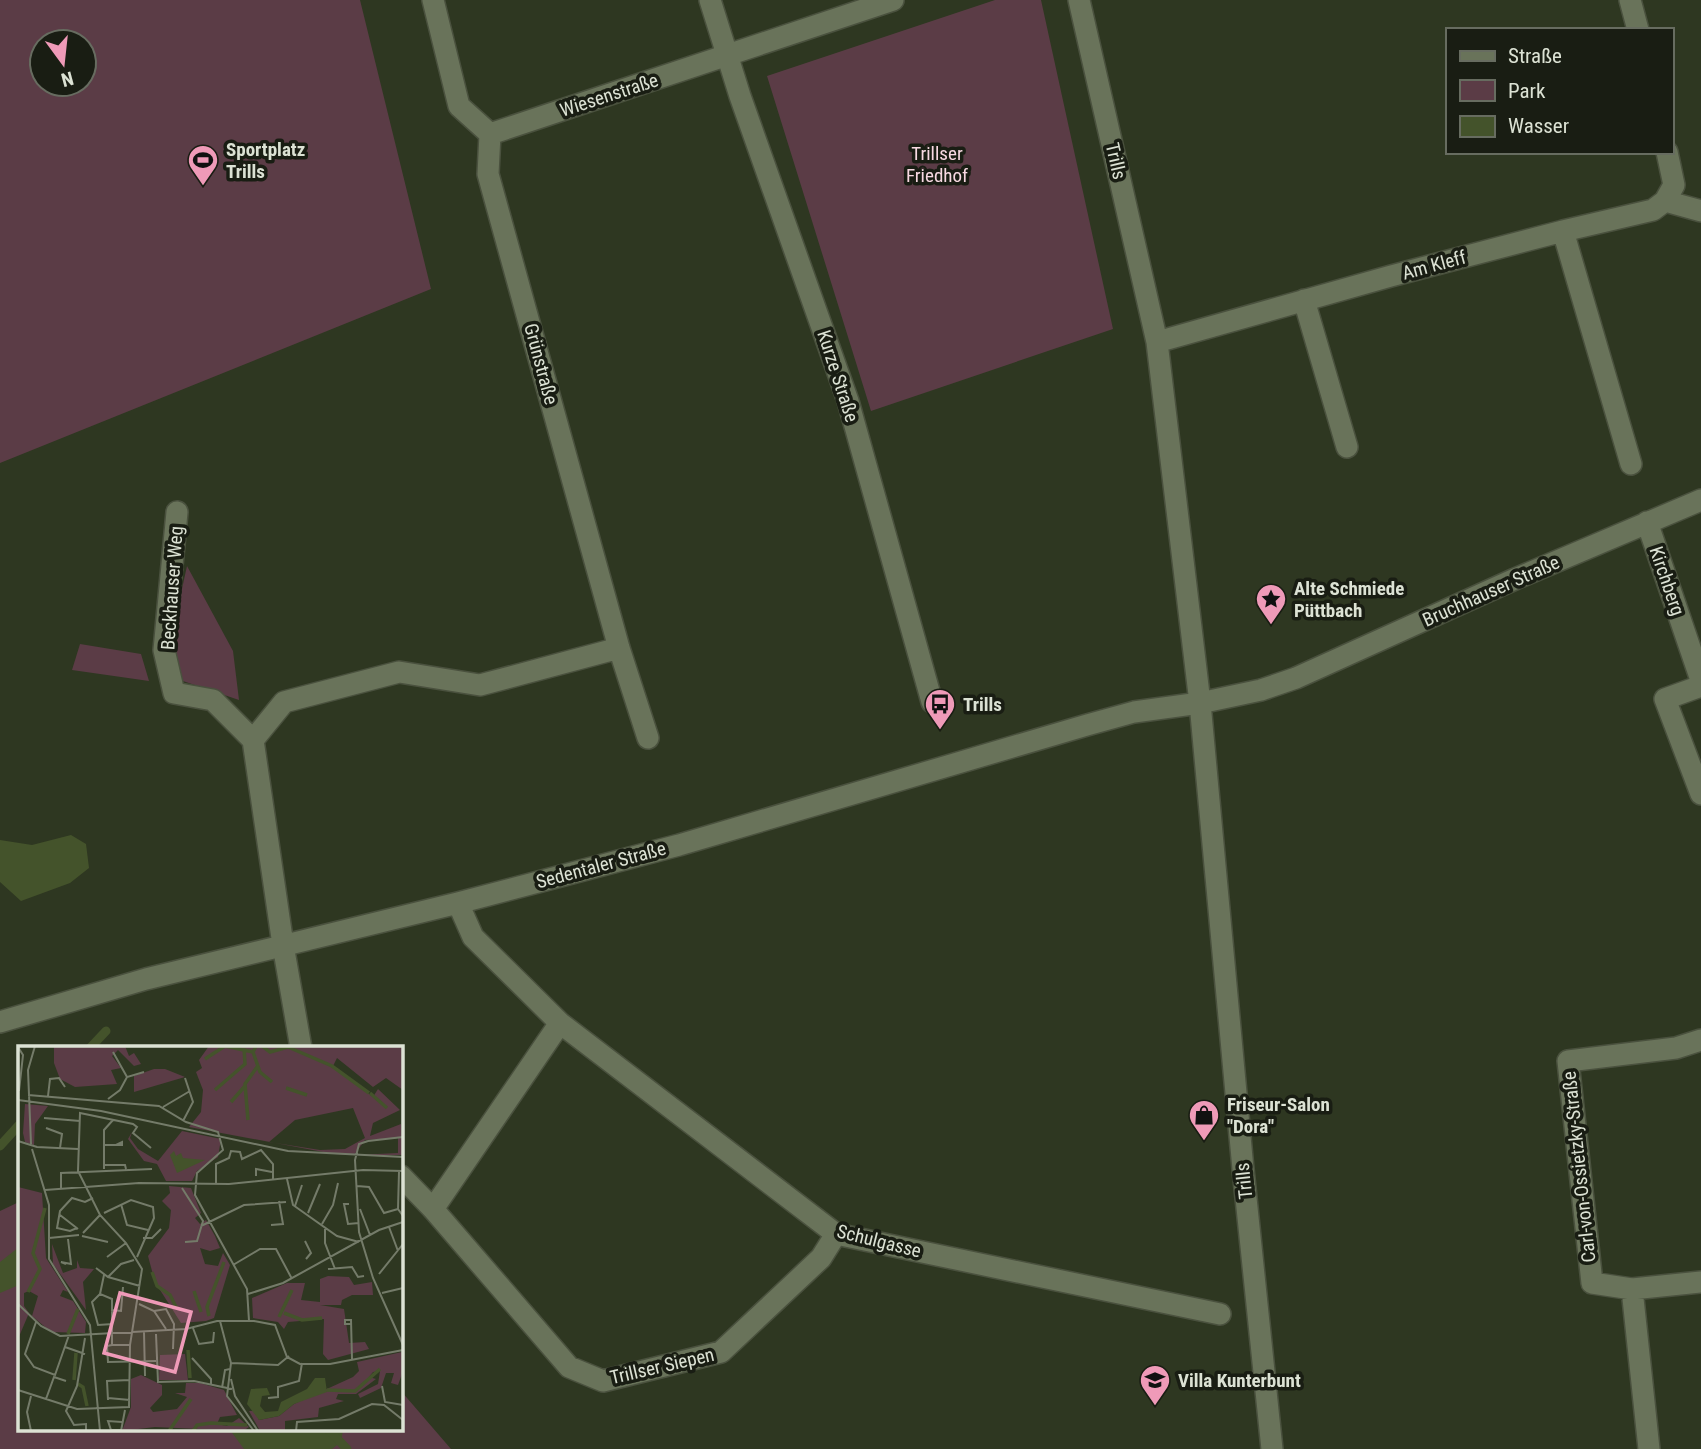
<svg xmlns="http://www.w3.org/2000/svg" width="1701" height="1449" font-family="'Roboto Condensed',sans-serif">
<rect width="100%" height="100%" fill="#2e3721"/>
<path fill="#5b3c46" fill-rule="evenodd" d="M0,0H360L431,289L0,463ZM84,42V84H42V42Z
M995,0H1041L1113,329L871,411L767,76Z
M187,566L233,651L239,700L177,679L172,634Z
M80,644L141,654L149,681L72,670Z
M19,1202V1430H401V1391L451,1449H0V1211Z"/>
<path fill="#44532b" d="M71,835L86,844L89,868L70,883L21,901L0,882V840L32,845Z
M19,1247V1285L0,1293V1262Z
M230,1430H343L341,1442L332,1449H244Z"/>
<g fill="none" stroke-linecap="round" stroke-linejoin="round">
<path stroke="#44532b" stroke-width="9" d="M90,1048L106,1031
M0,1146L19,1125
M329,1430L347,1449"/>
<g stroke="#4a513e" stroke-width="24">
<path id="minor" d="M433,0L459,106L490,134L488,174L619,648L648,738
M710,0L740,96L848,401L932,702
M1079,0L1157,342L1200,703L1243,1169L1272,1449
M1630,0L1638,30
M490,134L893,0
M1665,201L1701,211
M1563,231L1653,210L1665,201L1674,185L1667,152
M1304,300L1347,447
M1157,342L1391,276L1563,231L1631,464
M177,512L164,650L174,693L213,700L253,740L283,945L301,1048
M1647,522L1701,680
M1701,686L1665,699L1701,794
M253,740L284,702L399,672L480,685L619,648
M458,903L473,937L560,1023L836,1234L1220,1314
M0,1022L146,979L458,903L679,845L1087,725L1134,712L1200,703L1261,690L1296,678L1515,579L1701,500
M401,1176L433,1209L569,1367L603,1381L721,1352L821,1258L836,1234
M433,1209L560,1023
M1632,1289L1701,1282
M1649,1449L1632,1289L1592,1283L1568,1061L1676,1048L1701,1040"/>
</g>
<use href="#minor" stroke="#69735a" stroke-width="21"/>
</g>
<defs>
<g id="stadium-pin" transform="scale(1.575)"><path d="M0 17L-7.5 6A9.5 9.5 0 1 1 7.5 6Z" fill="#ef9ab8" stroke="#191d13"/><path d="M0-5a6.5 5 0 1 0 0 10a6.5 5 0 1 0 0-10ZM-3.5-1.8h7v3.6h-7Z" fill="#111"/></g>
<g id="sight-pin" transform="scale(1.575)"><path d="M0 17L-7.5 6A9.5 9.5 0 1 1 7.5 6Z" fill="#ef9ab8" stroke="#191d13"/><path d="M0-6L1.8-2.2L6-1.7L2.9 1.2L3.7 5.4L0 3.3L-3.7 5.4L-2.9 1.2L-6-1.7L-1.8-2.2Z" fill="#111"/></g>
<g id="bus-pin" transform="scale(1.575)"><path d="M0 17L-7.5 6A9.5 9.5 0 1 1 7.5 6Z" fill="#ef9ab8" stroke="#191d13"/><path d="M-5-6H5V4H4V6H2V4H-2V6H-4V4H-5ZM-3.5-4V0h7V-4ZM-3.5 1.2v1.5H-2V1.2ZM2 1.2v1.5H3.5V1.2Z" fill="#111"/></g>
<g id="shop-pin" transform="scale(1.575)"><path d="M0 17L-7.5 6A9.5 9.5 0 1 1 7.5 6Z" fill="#ef9ab8" stroke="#191d13"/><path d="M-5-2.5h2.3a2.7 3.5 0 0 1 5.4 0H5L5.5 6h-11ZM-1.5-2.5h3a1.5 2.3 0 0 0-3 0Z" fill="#111"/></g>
<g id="school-pin" transform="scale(1.575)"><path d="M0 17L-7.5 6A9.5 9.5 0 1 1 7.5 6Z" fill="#ef9ab8" stroke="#191d13"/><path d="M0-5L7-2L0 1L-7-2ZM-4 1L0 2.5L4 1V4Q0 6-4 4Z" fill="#111"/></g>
</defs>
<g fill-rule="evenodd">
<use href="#stadium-pin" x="203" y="160"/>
<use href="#sight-pin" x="1271" y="599"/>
<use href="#bus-pin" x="940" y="704"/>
<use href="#shop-pin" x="1204" y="1115"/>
<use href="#school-pin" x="1155" y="1380"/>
</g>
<g text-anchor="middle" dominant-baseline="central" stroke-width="7" stroke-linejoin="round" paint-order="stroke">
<g font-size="19" fill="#dce2d4" stroke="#191d13">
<text transform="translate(609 95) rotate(-18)">Wiesenstraße</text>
<text transform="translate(1116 161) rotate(77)">Trills</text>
<text transform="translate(1434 265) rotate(-15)">Am Kleff</text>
<text transform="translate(541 364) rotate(75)">Grünstraße</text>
<text transform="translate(838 376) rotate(72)">Kurze Straße</text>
<text transform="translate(1667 581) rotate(71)">Kirchberg</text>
<text transform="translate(172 588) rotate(-86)">Beckhauser Weg</text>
<text transform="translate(1491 591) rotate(-24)">Bruchhauser Straße</text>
<text transform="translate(601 865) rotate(-15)">Sedentaler Straße</text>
<text transform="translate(1579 1167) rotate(-96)">Carl-von-Ossietzky-Straße</text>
<text transform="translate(1244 1181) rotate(-96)">Trills</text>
<text transform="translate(879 1241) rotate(14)">Schulgasse</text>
<text transform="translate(662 1366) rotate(-13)">Trillser Siepen</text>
</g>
<g font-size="19" font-weight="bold" fill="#dce2d4" stroke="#191d13" text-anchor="start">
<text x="226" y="149">Sportplatz<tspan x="226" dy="22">Trills</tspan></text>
<text x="1294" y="588">Alte Schmiede<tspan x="1294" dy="22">Püttbach</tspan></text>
<text x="963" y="704">Trills</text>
<text x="1227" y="1104">Friseur-Salon<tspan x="1227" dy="22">"Dora"</tspan></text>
<text x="1178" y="1380">Villa Kunterbunt</text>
</g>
<g font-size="19" fill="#f8d9e2" stroke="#191d13">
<text x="937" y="153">Trillser<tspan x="937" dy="22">Friedhof</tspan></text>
</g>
</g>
<g transform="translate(18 1046)">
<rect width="385" height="385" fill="#2e3721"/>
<path d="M36,0H107L111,10L116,7L123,18L116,20L100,4L94,10L103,22L93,24L99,38L57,41L42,33L36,17ZM191,0H385V44L368,32L355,41L319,12L315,20L355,51L360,43L382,64L355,77L352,90L383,78L385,109H339L380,107V92L347,94L336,109L316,108L171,81L183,66L185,44L178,26L184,22L181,14ZM335,62L347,92L327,103L302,104L251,96L277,74ZM136,23H147L167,31L116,46V30ZM7,58L30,60L17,78L16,99L7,96L5,87ZM164,85L203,93L200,111L179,125L174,135H148L139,118L126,115L110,93L114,86L112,92L120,103L140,115ZM151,140L173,142L183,167L177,172L182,178L188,174L197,190L202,202L192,205L182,202L187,218L200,220L205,207L212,219L196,272L188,275L163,277L137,236L130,210L151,182L153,164L144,155L152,147ZM0,141L24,147L28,212L50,246L45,244L42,250L55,255L68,276L67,287L33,286L14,270L20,250L11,245L6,247V260L11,267L0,293ZM34,198L45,227L59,222V214L62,222L76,223L65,236L68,264L35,218ZM310,230L331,231L336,239L354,236L355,249H334L324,254L323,259H302L326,263L331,297L347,296L351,303L310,314L305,308L306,273L270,276L266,283L260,276L235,272L234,252L269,237H287L283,254L302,256V233ZM384,306L385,341L384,328L380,339L373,337L376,327H368L363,342L342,352L340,348L360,338L362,325L355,326L351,331L358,333L338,348H320L318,353L326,355L301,362L300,371L267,375V385H242L231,365H237L241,374L261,370L276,358L335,331L341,325L339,316ZM167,308L170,334H141L142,309ZM123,329L144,339V349L132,362L135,366L159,363L169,351L157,347H167L168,337H182L206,344L219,369L202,371L199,378L209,380L221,372L231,381L225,385L137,381L104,385L113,361V333Z" fill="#5b3c46" fill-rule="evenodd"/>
<path d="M156,105L158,110L163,107L165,112L187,114L159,127L152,109ZM297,332H307L309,346L276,358L261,370L241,374L229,358L233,343L249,342L252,349L244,350L242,360L247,366L260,365L263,356L289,343Z" fill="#44532b"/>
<path fill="none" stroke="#44532b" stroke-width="3.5" d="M207,0L235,6L238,0M244,0L252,6L270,1L314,20L351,47M235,6L242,26L254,36M187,13L207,0M268,42L289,49M197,44L227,18L226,2M352,47L369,62M213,56L227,40M230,74L227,38L239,21M134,226L139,240L152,249L159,263M176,245L183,266M10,246L22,223L15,207L27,162M266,267L284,274L304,272M191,270L189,261L206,216M261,271L274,244M50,288L60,263M170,304L172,332M56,334L58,307M60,338L65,341L69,360M309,344L337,345L362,323M151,385L173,353M175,385L179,379L193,377L229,379"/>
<path fill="none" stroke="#747b69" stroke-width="2" d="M0,1L5,9L1,45M95,6L109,31M10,49L141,60L168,76L200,86L205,104L179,127L177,149L229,243L231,275M30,50L32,33L41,32L47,41M90,53L102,44L109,31L126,26M0,54L83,65L270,105L385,111M145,61L172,45M26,72L62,75M165,75L175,56L167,32M28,82L44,88L42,102M0,95L19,101L60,103M350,95L385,91M350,95L341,98L337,114L341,186L355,232L385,299M13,98L10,24L17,0M86,99H104V96L98,99M14,103L31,159V213L72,279L82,385M86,119H107L108,123M86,123V84L95,74M381,126L380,163L385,170M238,130V123L254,126M269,133L275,159L319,190L341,196M198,138V118L211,112L213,105L222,106L224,113L243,104L255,118V134M339,140L351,141L366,167L380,163M164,142L185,175L179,195L167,196M27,144L121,137L211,138L345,124L385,125M43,144V127L134,123M103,158L109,179L130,184M331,158H326L330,178L341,177M277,160L284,139M342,163L352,189M86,167L113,154L135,161L136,172L119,211M290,167L302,138M42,169L60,183M304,178L315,159L320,137M253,179L265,178L261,155M183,180L226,159L268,156M307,181V197L317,223M371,181L380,205M59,182L52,185L39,182L42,165L54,152L67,156L75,152M65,187L82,169M64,190L90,196M31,192L61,189M125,192H134L143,183M287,195L293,207L288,213M89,211L108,197M48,218L43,216L53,218L50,193M215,219L242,203H258L274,233M78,222L90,231L122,240M310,223L334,221L340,231L346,230M361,228L385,198M86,229L82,248L94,253V286M90,231L103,218L116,214M364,247L385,242M82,248L74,256L80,279L95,278M230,248L265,237L361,184L385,176M0,258L23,280L42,290L168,283L199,275H236L257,279L269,311L282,318H312L385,304M121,258L136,265L148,283M93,264L103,265L105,241M136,265L148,263L156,278L155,303M202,275L213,317L209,350L236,385M18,276L7,308L16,321L37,329L51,289M333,278H327V274H333L334,313M175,282L181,298L195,296L196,286M126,286L127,330M94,288V299H112M138,288L140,336L176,335L214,343M94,299L89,300L90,316L138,315M47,301L67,308M174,312L193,333V339M213,317L260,319L271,310M213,333L217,350L240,385M59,340L48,365L56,379L68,378V385M59,340L67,292M364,340L367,356L385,359M204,342L207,324L212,323M0,344L59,363L111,361L112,299L124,223L108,197L82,169L60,125L62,67L115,78L119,81L115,87L133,102M13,350L9,366L13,385M90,352L112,354M250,352L260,351V341L281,335L284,317M28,353L36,331L48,335M90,354L89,335L112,334M103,384H93L90,375L104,376M103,385L107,364M278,385L279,376L321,373L354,358L366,359L385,374"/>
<path fill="#ef9ab8" fill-opacity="0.15" stroke="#ef9ab8" stroke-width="3.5" d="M102,247L173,266L157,326L86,307Z"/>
<rect width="385" height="385" fill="none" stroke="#dce2d4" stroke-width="3.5"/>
</g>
<rect x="1446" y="28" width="228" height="126" fill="#191d13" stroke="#676c60" stroke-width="2"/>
<rect x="1460" y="51" width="35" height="10" fill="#69735a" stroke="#676c60" stroke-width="2"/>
<text x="1508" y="63" font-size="21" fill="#dce2d4">Straße</text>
<rect x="1460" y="80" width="35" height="21" fill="#5b3c46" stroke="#676c60" stroke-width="2"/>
<text x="1508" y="98" font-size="21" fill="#dce2d4">Park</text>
<rect x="1460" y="116" width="35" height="21" fill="#44532b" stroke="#676c60" stroke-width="2"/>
<text x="1508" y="133" font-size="21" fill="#dce2d4">Wasser</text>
<g transform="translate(63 63) rotate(165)"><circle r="33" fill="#191d13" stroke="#676c60" stroke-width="2"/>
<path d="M0-5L12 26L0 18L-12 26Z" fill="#ef9ab8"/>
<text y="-10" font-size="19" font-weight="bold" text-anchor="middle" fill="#dce2d4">N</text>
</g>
</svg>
